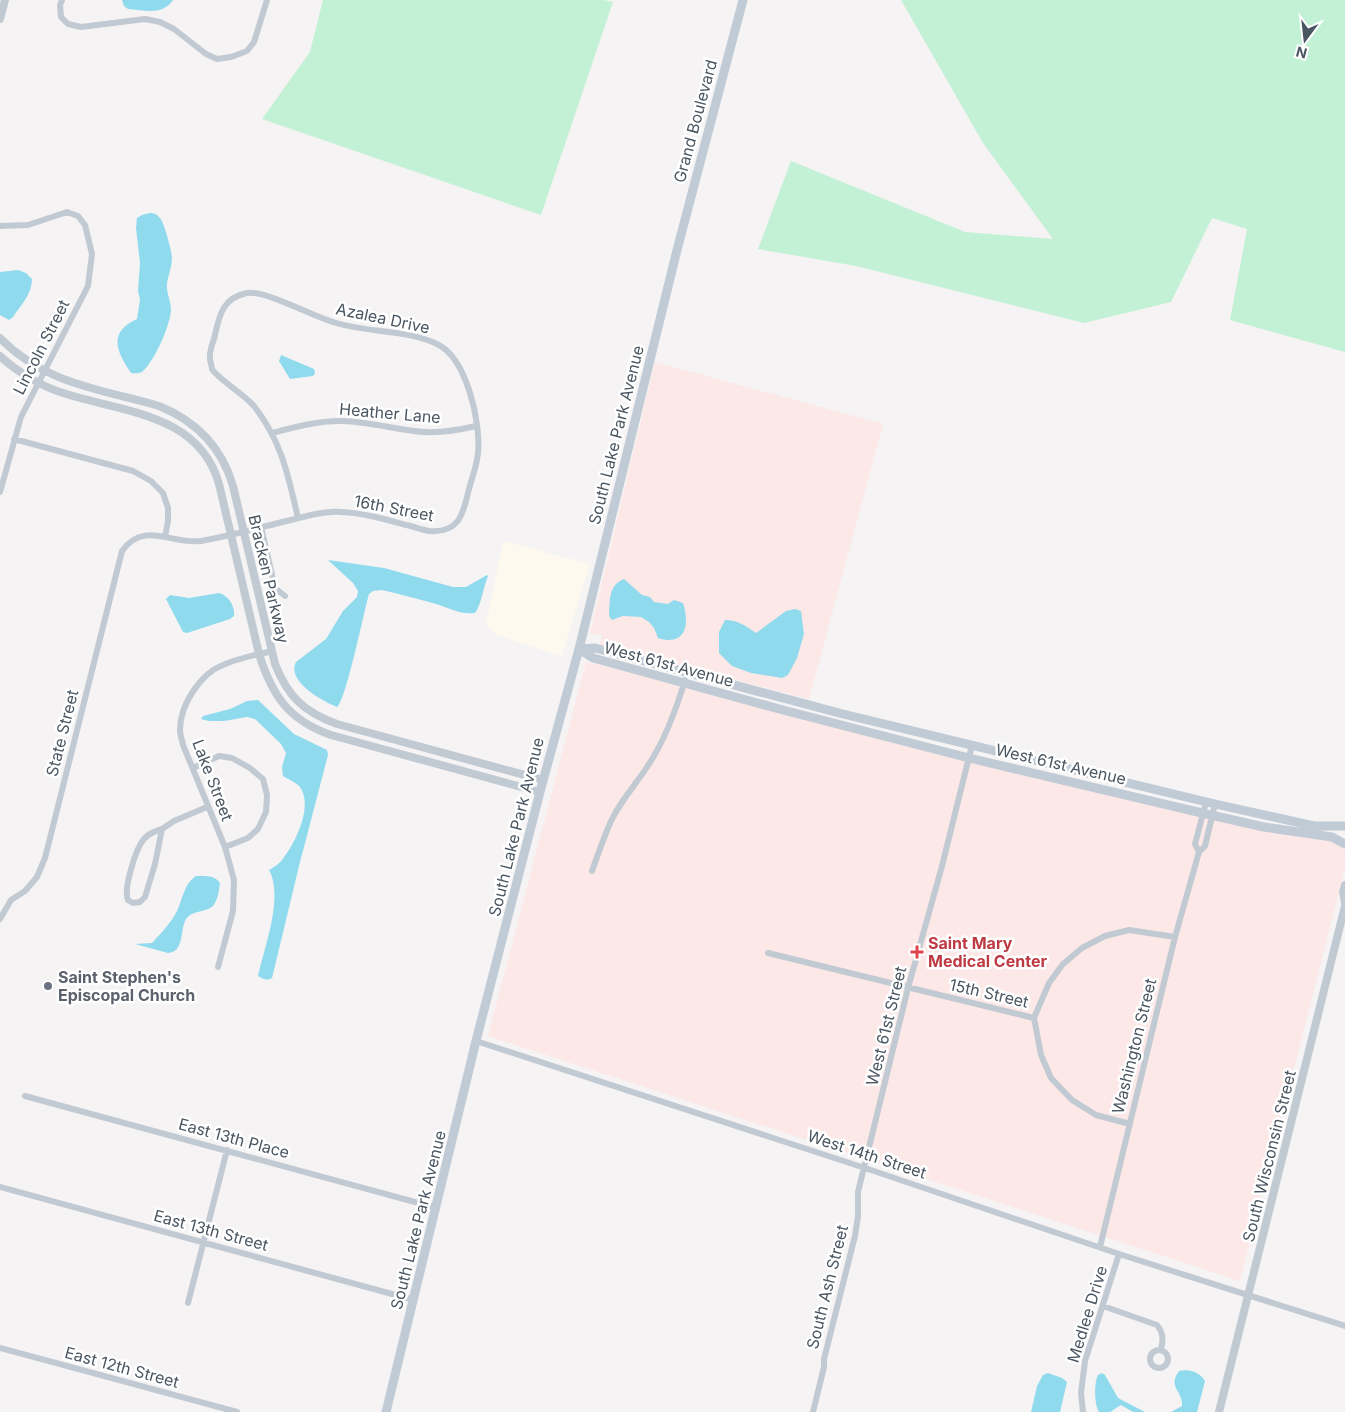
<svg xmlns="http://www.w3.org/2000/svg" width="1345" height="1412" font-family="Inter,sans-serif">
<rect width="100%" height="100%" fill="#f5f3f3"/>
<path fill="#fdf9ef" d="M503,541L590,564L562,656L496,635L486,624Z"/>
<path fill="#fce8e6" d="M655,362L883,424L809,699L600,645L602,635L590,633Z
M586,662L1345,845V868L1240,1281L488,1036Z"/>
<path fill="#c3f1d5" d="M323,0H604L613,2L541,215L262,119L310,52Z
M901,0H1345V352L1230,320L1247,229L1212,218L1171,302L1084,323L856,266L758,249L791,161L965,232L1053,239L983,143Z"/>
<path fill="#90daee" d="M122,0H173C162,16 145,10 128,9L124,6Z
M150,213C154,213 157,214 160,218C164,222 172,252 172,258C172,267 168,275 167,284C166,292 171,301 171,310C170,326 154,362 142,372C138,374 135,373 131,373C116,351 108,332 137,319L140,300L138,291L140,263L136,228L137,218L142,215Z
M18,270L26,273L32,279C32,294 21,305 13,317L9,320L0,315V272Z
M281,355L314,369L315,373L313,376L290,379L279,361Z
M328,560L384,568L453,587H466L487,575L488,576C483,588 482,603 475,613C460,615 450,608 436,604C418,599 400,594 382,590L373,591L369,594C364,611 346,701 337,707C322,701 286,681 296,662L326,639L343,611L357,597L358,591L353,583Z
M624,579L642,595L650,597L654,602L668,604L674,600L683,603C690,624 686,647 658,638L654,628L649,622L641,617L623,616L612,620L609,616C610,601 608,585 624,579Z
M219,593C229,596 235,606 234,616L230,619L187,633L183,632L166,599L170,595L189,598Z
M795,609L801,611L804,634L797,658L788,675L782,678L751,673L732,666L719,653V632L725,620C738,620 746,626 756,633L786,611Z
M258,700L294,734L327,750L328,755L299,866L272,978C266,981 263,979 258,976C264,948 284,897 269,870C274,867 278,865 282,860C294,845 314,807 300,787C297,783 288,779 283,776L282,767L286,753L281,744L255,719L247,717L224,721H209L201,719L203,716L230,709L247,701Z
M196,876C205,876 215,875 220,883C219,890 218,900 213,906C205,913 190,910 185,921C180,932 184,952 168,953L135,944L152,943C161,933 171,923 177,911C183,898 184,884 196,876Z
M1186,1370C1194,1371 1200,1373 1205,1381L1197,1412H1171L1182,1406C1183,1390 1167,1388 1179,1371Z
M1048,1373L1062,1378L1067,1382L1060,1412H1031L1037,1386L1043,1375Z
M1102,1373L1105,1375L1118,1398L1145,1412H1133L1121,1405L1110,1412H1099C1094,1404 1094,1383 1098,1375Z"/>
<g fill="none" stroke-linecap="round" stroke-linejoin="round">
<path stroke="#c1cad2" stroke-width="6" d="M62,0L60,5L61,17L68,24L81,27L145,19L160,22L174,29L206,54L217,59L231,57L247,51L254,42L267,0
M0,226L28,225L67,212L78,216L85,225L92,254L88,286L21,417L0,492
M272,433C295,427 317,421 340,421C368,421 396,430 424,432C442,433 459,430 476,426
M14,439L133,471L151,481L163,493L168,508V521L165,537
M261,527L275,588L285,596
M193,768L219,756L232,758L250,768L263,779L267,795L266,812L258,829L248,838L225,847
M162,829C155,831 149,833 144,839C136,848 123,889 128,900L133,903L140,902L145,897L155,864L162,829L174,821L207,807
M1199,852L1195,844L1206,802
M592,871C598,854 604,837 611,821C621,800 637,783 649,764C666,738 676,710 685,680
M0,919L11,900L25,891L37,877L45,858L122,551C144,520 171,545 201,541C231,536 261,527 291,520C307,516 323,511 341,512C363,513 384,519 406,525C413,526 422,530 430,531C458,533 463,515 468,493C471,480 477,466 478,453C481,423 467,358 437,344C405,329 366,333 333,322C312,316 265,290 247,293C221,298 219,318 214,339C212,345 209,352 210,359C210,360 212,368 212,369C218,379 244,394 254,406C282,442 288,475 298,518
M768,953L1034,1018
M218,967L233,911L234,880L225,847L183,745C182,740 180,734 180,730C180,705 200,674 223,665C238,658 256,655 272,651
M476,1041L865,1168L1119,1254L1345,1326
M25,1096L437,1208
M1130,1124L1096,1115L1072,1100L1051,1078L1041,1055L1034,1018L1049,983L1063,964L1082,948L1105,936L1129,930L1175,937
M0,1187L414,1300
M1100,1247L1175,937L1199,852L1205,846L1215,804
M188,1303L227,1150
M1103,1306L1157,1325C1164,1334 1163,1340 1161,1350
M0,1348L237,1412
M1150 1359a9 9 0 1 1 18 0a9 9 0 1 1-18 0Z
M813,1412L824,1367V1359L855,1236L858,1216V1192L908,988L942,866L972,745
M1083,1412L1081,1393L1085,1361L1119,1254"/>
<path stroke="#c1cad2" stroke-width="8" d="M0,19L5,0
M0,338C45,384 100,389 159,406C196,421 222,448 233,486L275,664C288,697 304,712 337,724L543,780
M0,356C17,372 41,386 63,393C121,412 199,413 219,484L259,654C272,695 288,720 331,735L540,792
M1345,885L1343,892L1345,903
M1219,1412L1345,906"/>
<path stroke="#c1cbd6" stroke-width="9" d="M579,649L593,658L783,710L969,758L1202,813L1264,827L1332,837L1345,844
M579,649L595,648L843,714L1215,804L1314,826H1345
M386,1412L476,1041L540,792L579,649L677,250L743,0"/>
</g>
<path fill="#e0444e" stroke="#fff" stroke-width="2" d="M914.5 944.5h5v5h5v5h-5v5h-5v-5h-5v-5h5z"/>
<circle fill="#6b7280" stroke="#fff" stroke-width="2" cx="48" cy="986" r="5"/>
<g text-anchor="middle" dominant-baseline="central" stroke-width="5" stroke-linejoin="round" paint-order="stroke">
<g font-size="16" fill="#4a5661" stroke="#fff">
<text transform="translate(695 121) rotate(-75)">Grand Boulevard</text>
<text transform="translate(383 318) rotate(12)">Azalea Drive</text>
<text transform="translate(41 347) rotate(-63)">Lincoln Street</text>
<text transform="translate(390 413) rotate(5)">Heather Lane</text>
<text transform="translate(616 435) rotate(-76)">South Lake Park Avenue</text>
<text transform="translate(394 508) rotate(11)">16th Street</text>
<text transform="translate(269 579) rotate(77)">Bracken Parkway</text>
<text transform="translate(669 664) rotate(15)">West 61st Avenue</text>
<text transform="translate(62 733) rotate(-76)">State Street</text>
<text transform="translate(1061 764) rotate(13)">West 61st Avenue</text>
<text transform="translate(213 780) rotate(69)">Lake Street</text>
<text transform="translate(516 827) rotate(-76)">South Lake Park Avenue</text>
<text transform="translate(989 993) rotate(13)">15th Street</text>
<text transform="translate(886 1026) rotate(-76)">West 61st Street</text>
<text transform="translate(1134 1046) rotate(-76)">Washington Street</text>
<text transform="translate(234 1138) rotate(15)">East 13th Place</text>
<text transform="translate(867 1154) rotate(18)">West 14th Street</text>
<text transform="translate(1269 1156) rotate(-76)">South Wisconsin Street</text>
<text transform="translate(418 1220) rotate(-76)">South Lake Park Avenue</text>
<text transform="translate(211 1230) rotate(15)">East 13th Street</text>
<text transform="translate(827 1287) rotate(-76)">South Ash Street</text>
<text transform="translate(1087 1314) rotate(-73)">Medlee Drive</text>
<text transform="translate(122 1367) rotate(15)">East 12th Street</text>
</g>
<g font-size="16" font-weight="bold" fill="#be3a42" stroke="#fff" text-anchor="start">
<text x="928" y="943">Saint Mary<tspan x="928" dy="18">Medical Center</tspan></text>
</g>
<g font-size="16" font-weight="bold" fill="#5b616d" stroke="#fff" text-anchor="start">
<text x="58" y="977">Saint Stephen's<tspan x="58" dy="18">Episcopal Church</tspan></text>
</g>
</g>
<g transform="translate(1305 40) rotate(195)" stroke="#ffffff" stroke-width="4" paint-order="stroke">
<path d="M0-4L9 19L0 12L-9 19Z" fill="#4a5661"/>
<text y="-8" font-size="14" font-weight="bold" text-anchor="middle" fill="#4a5661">N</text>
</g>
</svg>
